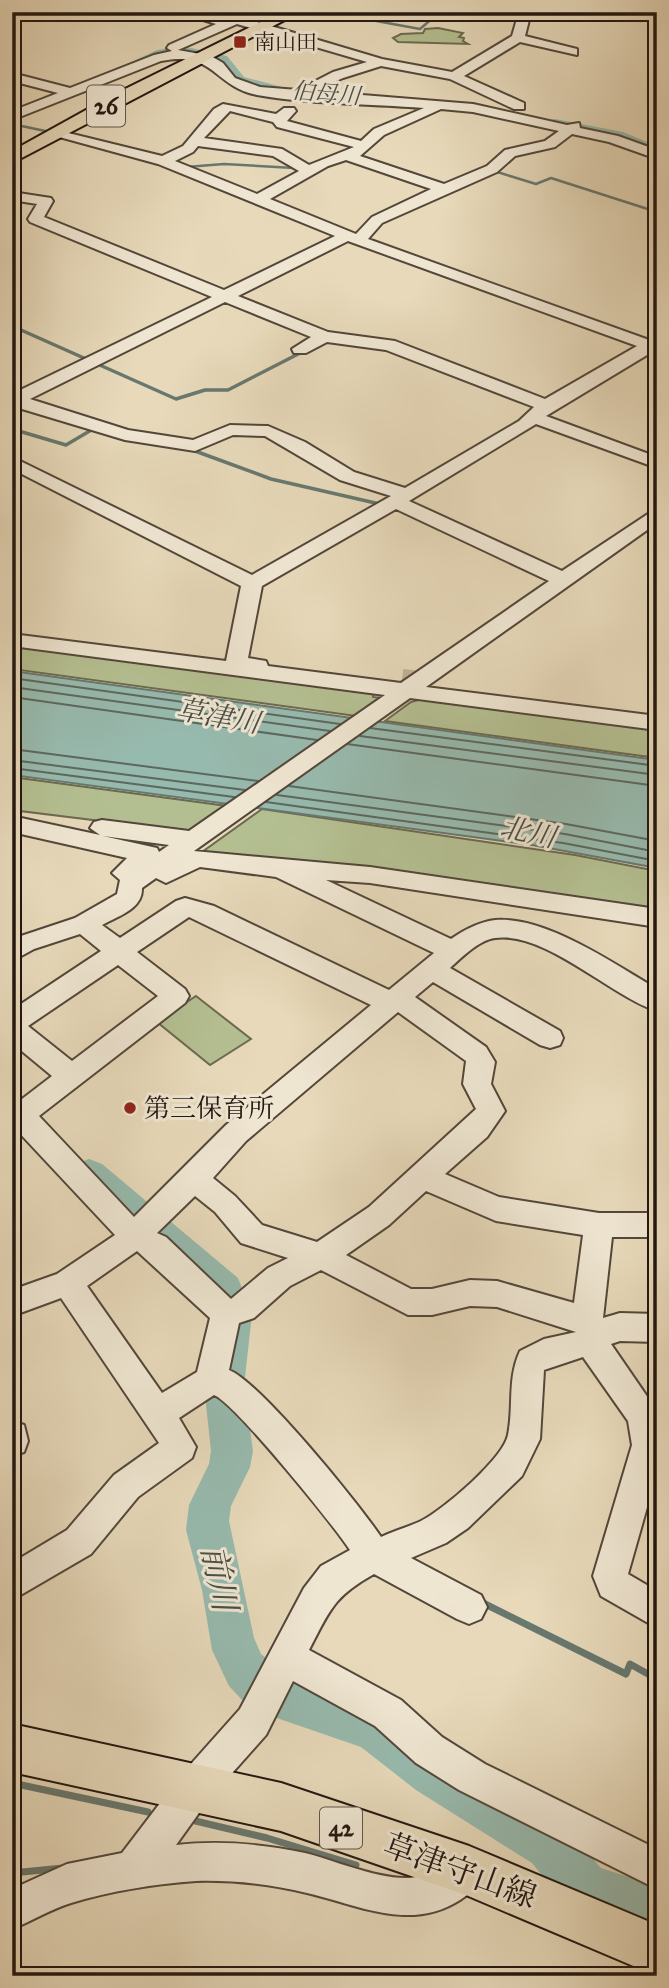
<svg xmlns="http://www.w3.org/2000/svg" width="669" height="1988" font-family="'IM FELL Great Primer','Noto Serif JP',serif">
<rect width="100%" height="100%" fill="#e7d9ba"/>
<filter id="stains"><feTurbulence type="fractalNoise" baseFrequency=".00286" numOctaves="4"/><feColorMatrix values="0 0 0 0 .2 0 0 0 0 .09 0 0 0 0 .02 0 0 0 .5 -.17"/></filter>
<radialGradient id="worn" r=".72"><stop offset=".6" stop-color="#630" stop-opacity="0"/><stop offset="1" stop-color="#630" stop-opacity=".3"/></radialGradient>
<path fill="#b4bf91" stroke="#6b6a50" stroke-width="2" d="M438,28L463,33L459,37L464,38L463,41L468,44L398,42L393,38L401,34L423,33L425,29Z
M12,642L374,693L373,697L382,698L356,716L12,669Z
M422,699L657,727V758L385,721L411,702Z
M12,777L227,806L190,832L12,810Z
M262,809L575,855L657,871V912L202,855V852Z
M196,996L251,1039L210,1065L157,1022Z"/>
<path fill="#97baae" stroke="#68786f" stroke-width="2" d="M12,671L657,760V868L532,845L12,775Z"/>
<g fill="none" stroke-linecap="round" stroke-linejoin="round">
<path stroke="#5c685f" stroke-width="2" d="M12,678L340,724
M12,687L330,731
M12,697L317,740
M370,728L657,766
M360,736L657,775
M347,744L657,786
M12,749L258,781
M12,760L245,790
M12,768L234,797
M289,786L566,824L657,841
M277,795L565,834L657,852
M266,802L563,843L657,861"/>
<path stroke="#68786f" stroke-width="2.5" d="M361,12L371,20L420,29L434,17L448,12
M557,12L641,21
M236,19L253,12
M12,124L50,132
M186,167L224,164L294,168
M494,171L536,184L551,178L657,212"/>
<path stroke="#68786f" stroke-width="3.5" d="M12,326L176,399L205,390H228L304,351
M12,429L66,445L93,429
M195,451L271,479L384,505"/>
<path stroke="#68786f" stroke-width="7" d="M481,1602L626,1674L630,1664L657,1679
M12,1783L148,1812
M187,1819L267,1838L356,1865
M12,1873L63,1868
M552,1883L580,1885"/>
<path fill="#97baae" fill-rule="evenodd" d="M182,46L227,56L244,77L286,88L288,91L280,96L232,83L216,63L182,56L166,57L120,76L112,71L157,50Z
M555,119L623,132L657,146V157L612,140L549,128L546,124L549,120Z
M89,1159L102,1164L238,1278L252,1314L244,1386L253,1451L250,1467L231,1506L229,1521L254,1638L261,1654L288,1675L394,1714L450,1756L538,1809L571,1833L601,1868L657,1886V1937L602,1920L565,1904L532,1863L416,1790L361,1747L271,1716L241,1699L229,1686L212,1650L202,1590L186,1530L189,1505L209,1464L211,1451L204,1386L213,1326L210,1302L76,1184L71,1174L76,1164Z"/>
<path stroke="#c0b298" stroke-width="22" stroke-dasharray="22 10" stroke-linecap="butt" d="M402,680L434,684"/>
<g stroke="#53473a" stroke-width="4">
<path id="minor" d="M178,12H224L382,59L452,72L512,36L519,12H531L525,36L577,49V55L520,42L464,76L524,103V109H514L450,79L381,66L343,78L313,91L473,104L567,125L579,123L580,128L618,136L657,150V159L609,142L572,134L555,147L515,156L497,172L382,223L368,239L649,340L657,337V353L652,352L546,416L657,457V468L536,424L409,501L562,571L657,508V523L426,687L657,716V730L410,698L194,851L370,867L657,909V927L370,883L326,880L451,939C464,930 479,922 495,920C546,916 614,964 657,989V1011C610,996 546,931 495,938C479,940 462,957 450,968L560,1031L563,1038L560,1045L550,1048L540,1045L433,982L415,997L486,1047L495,1062L491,1084L505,1111L487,1137L445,1174L499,1197L599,1213H657V1237H612L603,1318L620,1313L657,1314V1342L620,1341L611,1344L657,1411V1472L628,1574L657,1591V1628L601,1596L593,1576L632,1445L628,1421L583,1357L544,1370L540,1439L522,1476L468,1528L446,1543L411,1558L481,1595L487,1607L481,1619L469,1624L457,1619L374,1574C333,1597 330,1610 309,1650L401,1700L442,1737L485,1764L657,1849V1889L459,1790L416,1763L375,1726L293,1681L266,1735L209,1799L176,1845C220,1840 262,1844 305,1853C334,1860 386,1883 416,1877C435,1873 451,1859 469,1851L483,1857L489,1871C482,1886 473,1891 460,1900C410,1932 359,1905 307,1893C271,1884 233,1880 196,1881C155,1884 110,1891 71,1903C51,1909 32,1921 12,1929V1889L67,1864L122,1853L183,1773L240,1709L304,1588L321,1566L350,1550C334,1526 235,1403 214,1395L179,1418L196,1447L192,1458L138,1497L91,1554L12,1600V1563L67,1530L114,1475L159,1443L61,1298L12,1316V1290L57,1274L115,1235L12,1125V1095L22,1099L52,1076L12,1043V1010L101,951L80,934L34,949L12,961V939L75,918L117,894L120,880L112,873L127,858L12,832V816L100,835L90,828L94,822L102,820L189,831L385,695L12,646V634L226,661L241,586L12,469V457L252,575L391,496L340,480L265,436L233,435L195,451L125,440L12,406V394L212,297L30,222L28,219L37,204L12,200V192L51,198L53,201L44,217L224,290L335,236L158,164L52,135V129L162,156L183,146L214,109L223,104L276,114L284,108H294L296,111L287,121L361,141L374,129L424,108C372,104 307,104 257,95C213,86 215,50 161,61L12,120V111L58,93L12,81V73L70,88L154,55L172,51L167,48L169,45L216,24ZM237,24L367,62L333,72L298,90L260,87L235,78L223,63L211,56L178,50ZM441,109L473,112L559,131L545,141L505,150L487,166L444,184L360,156L384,135ZM230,111L273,122L277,127L354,147L309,165L282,149L204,138ZM198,146L273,156L299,171L257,194L175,161L193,152ZM346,160L431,189L372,217L356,234L270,199L328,166ZM348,241L637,346L545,399L395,341L328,332L238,296ZM225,302L311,337L292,349L294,353H306L327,342L386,350L534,407L519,421L405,488L354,472L305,442L268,426L230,425L193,440L128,430L30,399ZM396,509L549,581L401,683L268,666L266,661L248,658L262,586ZM103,836L169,845L159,852L157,848ZM200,867L276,877L434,953L389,990L214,906L185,898L176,901L120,938L102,925C118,916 143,909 142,888L156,878L166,883ZM189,917L371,1005L226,1125L134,1217L39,1116L185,1003L189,996L185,989L137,952ZM118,965L158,996L72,1061L28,1026ZM398,1012L466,1061L463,1084L476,1109L369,1207L317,1242L262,1225L235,1196L213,1178L246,1141ZM426,1191L496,1221L583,1235L574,1303L497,1281L470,1280L432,1289H411L346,1255L389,1225ZM195,1196L215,1212L241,1243L288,1258L268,1268L231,1299L166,1237L157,1233ZM137,1251L210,1318L197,1372L162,1393L87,1286ZM321,1270L408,1315H432L470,1306L497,1307L576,1332L544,1339L520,1351C507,1379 514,1406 508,1435C503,1459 443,1510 421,1521C408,1527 394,1531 381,1537C359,1504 260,1382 229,1370L239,1323L254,1318L290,1286Z
M12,1421L24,1425L28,1441L24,1452L12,1456Z"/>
</g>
<g stroke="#221610" stroke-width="4">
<path id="major" d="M281,12H300L12,163V151L115,94Z
M12,1724L281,1783L469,1846L657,1925V1976L466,1895L281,1831L12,1772Z"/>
</g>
<use href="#minor" fill="#efe6d2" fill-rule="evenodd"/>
<use href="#major" fill="#e7d9ba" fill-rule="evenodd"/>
</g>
<g fill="#8f2418" stroke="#efe6d2" stroke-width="2.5">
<rect x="233" y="35" width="14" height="14" rx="3.5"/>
<circle cx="130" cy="1108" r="7"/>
</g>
<g text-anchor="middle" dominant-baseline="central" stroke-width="6" stroke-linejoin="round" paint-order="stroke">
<g font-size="21" fill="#221610" stroke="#efe6d2" text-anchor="start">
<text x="254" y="42">南山田</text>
</g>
<g font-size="23" font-style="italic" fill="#4b4f47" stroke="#efe6d2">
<text transform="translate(326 93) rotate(5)">伯母川</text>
</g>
<g fill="#efe6d2" stroke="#60544a" stroke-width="2">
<rect x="87" y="85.5" width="38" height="41" rx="5"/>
<rect x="320" y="1807.5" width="42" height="41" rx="5"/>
</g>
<g font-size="24" font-weight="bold" fill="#221610">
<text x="106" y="106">26</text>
<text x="341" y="1828">42</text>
</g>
<g font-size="26" fill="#221610" stroke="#efe6d2" text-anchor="start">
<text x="144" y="1108">第三保育所</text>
</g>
<g font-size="28" font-style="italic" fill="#4b4f47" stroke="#efe6d2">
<text transform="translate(218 716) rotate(10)">草津川</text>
<text transform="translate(528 832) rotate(12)">北川</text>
</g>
<g font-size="32" fill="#221610" stroke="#efe6d2">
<text transform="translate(460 1871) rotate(20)">草津守山線</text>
</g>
<g font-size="33" font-style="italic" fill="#4b4f47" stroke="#efe6d2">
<text transform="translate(219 1578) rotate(78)">前川</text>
</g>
</g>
<rect width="669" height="1988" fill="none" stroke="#e7d9ba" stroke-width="42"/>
<rect x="14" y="14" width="641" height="1960" fill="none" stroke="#221610" stroke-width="3.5"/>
<rect x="21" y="21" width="627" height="1946" fill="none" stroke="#221610" stroke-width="2"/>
<rect width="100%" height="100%" filter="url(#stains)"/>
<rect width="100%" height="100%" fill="url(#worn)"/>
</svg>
